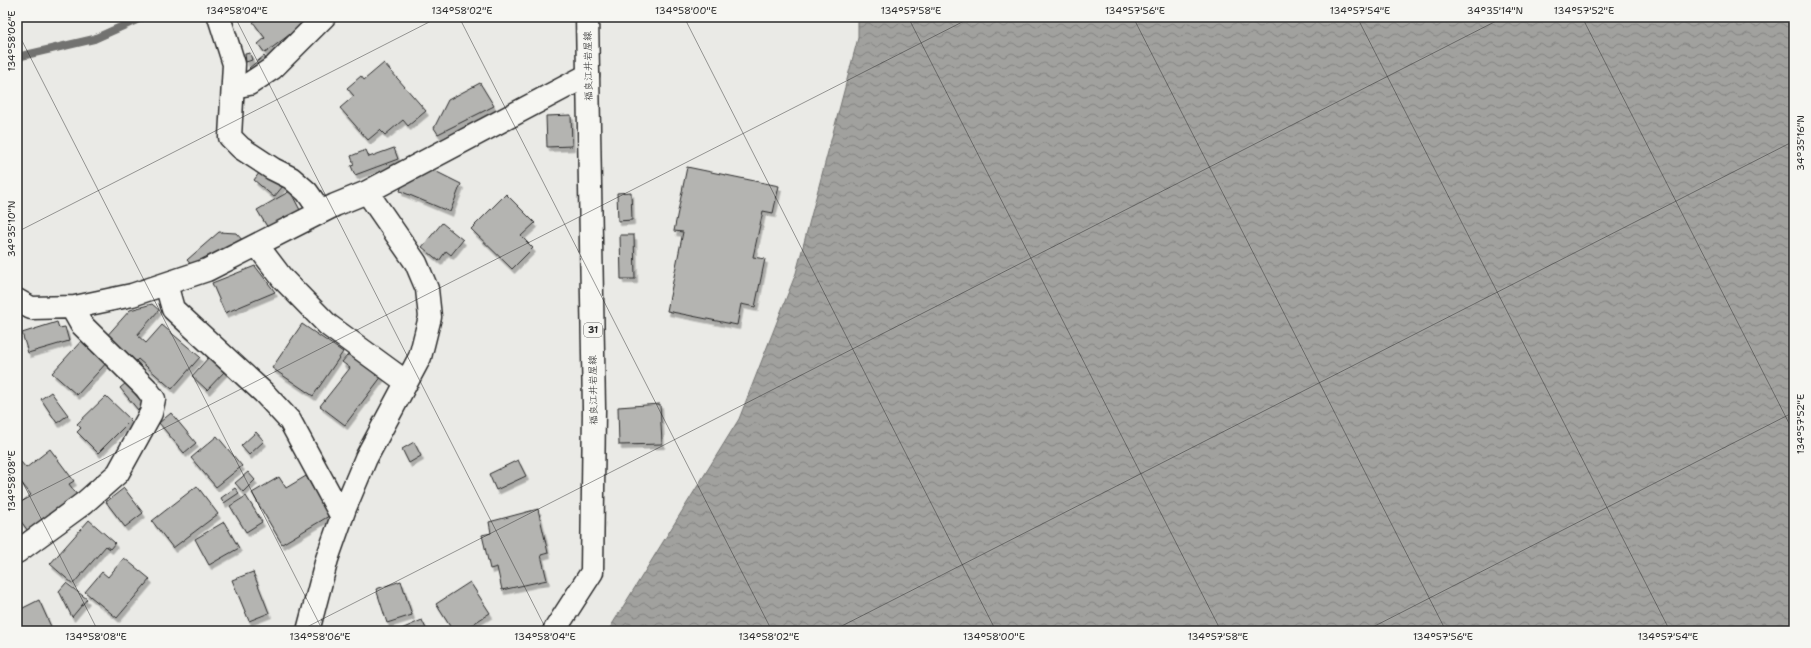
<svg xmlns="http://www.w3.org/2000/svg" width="1811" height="648" font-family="'Shantell Sans','Klee One',sans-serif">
<defs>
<pattern id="water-waves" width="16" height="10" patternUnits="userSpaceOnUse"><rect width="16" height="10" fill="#a1a19e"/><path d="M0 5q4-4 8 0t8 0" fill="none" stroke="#838381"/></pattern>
<filter id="shadow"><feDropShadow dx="2.5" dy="4.5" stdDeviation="0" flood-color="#0004"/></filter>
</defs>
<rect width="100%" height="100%" fill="#eaeae6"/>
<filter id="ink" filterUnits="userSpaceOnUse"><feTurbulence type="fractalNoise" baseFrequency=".025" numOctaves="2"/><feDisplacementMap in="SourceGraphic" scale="8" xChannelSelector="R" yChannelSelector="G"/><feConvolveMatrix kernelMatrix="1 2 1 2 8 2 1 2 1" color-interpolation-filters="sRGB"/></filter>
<g filter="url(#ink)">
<path fill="url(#water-waves)" stroke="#727270" d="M858,17H1794V631H608L739,419L796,273L858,38Z"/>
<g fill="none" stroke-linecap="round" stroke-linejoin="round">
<path stroke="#727270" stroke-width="8" d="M17,57L94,39L143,17"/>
</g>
<path fill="#b4b4b1" stroke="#2b2b2b" filter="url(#shadow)" d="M261,17H313L265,53L258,44L265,38L253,22Z
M250,53L252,60L246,62L245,54Z
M264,56L269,63L255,75L249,68Z
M384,63L426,111L408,126L403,120L385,135L380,130L368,140L340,108L354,96L347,88L361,76L364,80Z
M480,83L494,106L438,134L434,128L448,100Z
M571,115L572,146L547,147L546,116Z
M394,148L398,159L355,175L351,166L354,165L351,156L366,150L369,157Z
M687,167L779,186L773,213L763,211L753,257L765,259L755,307L741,304L737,325L667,311L683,232L674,231Z
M262,169L283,186L274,197L254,180Z
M431,169L461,184L450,212L400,191L402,185Z
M290,191L300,210L268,228L257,210Z
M631,192L632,220L618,221L617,193Z
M506,194L535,223L521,236L533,248L512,269L471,229Z
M442,223L463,240L451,255L446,251L439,261L422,247Z
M219,232L236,233L244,242L192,266L187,260Z
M620,235H634L635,279H621Z
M255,266L275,292L225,313L212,283Z
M152,304L159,310L137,335L146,343L162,325L200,357L172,389L138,359L134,363L105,338L130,310Z
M57,322L59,328L65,327L69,341L28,353L22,333Z
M302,324L343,352L313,396L272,368Z
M84,338L109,360L77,395L52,373Z
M351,351L382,376L345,425L320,406L350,368L342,362Z
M209,357L225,371L207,390L192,376Z
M126,383L144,405L138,410L120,388Z
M51,392L68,415L57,423L41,399Z
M106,396L131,420L98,453L77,432L81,428L77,424Z
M660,404L662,444L619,445L618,407Z
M171,413L196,443L184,453L159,423Z
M256,432L264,441L249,455L241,446Z
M217,436L242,466L216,487L191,458Z
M414,442L421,456L409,463L402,449Z
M50,449L74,481L69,484L77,495L28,531L17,516V505L31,495L17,477V465L21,462L26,468Z
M518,460L526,476L496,490L489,474Z
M248,472L255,480L243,492L235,483Z
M306,476L329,516L282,544L252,493L279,477L286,488Z
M197,486L218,514L173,548L152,521Z
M124,488L143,513L125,527L106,502Z
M235,488L239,493L224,503L221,498Z
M246,496L262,522L246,532L230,506Z
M538,509L548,553L541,555L547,580L502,590L497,567L490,569L482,535L491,533L489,522Z
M89,520L115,543L110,549L106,546L73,584L50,564Z
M224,522L239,548L209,565L195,539Z
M124,558L150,579L117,618L85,592L102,572L108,577Z
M253,572L269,613L249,621L232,580Z
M401,581L412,615L387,623L376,589Z
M470,582L490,613L462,631H453L436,604Z
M66,583L87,599L72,617L59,591Z
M39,600L53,631H17V611Z
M422,620L427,631H397Z"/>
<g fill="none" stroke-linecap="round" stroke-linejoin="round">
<g stroke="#2b2b2b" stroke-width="25">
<path id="street" d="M219,17L234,64L230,137L241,148L273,169L291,178L307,192L321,212
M233,87L249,84L273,68L324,17
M257,245L282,278L328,325L406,382
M166,284L173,309L264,393L290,421L342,517
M17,300L31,308L75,307L132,295L207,270L335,205L367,192L588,75
M17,552L84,503L118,473L151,413L154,399L146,388L81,324L72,308
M308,631L327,559L345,508L366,458L420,357L430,317L427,289L416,263L367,192"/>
</g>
<g stroke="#2b2b2b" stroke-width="25">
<path id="primary" d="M554,631L592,572L594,409L587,17"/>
</g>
<use href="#street" stroke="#f6f6f2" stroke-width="22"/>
<use href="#primary" stroke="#f6f6f2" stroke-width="22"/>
</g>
</g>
<path fill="none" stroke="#2b2b2b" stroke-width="1" stroke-opacity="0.45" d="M235,17L547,631M459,17L772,631M684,17L996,631M908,17L1221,631M1133,17L1446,631M1357,17L1670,631M1582,17L1794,433M17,31L323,631M17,232L439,17M17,471L98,631M17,503L972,17M299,631L1504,17M832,631L1794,141M1365,631L1794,412"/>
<g text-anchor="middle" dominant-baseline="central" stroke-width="3" stroke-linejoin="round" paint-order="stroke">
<rect fill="#f6f6f2" stroke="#686867" stroke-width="1" x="584" y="323" width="18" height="14" rx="3"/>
<g font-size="9" font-weight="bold" fill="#2b2b2b">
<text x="593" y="330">31</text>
</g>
<g font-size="10" fill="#2b2b2b" stroke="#f6f6f2">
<text transform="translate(588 66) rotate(-91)">福良江井岩屋線</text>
<text transform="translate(593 390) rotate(-91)">福良江井岩屋線</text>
</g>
</g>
<rect width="1811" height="648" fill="none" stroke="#f6f6f2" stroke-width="44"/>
<rect x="22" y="22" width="1767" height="604" fill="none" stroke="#2b2b2b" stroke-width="1.5"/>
<g font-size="10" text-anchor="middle" fill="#2b2b2b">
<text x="237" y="14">134°58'04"E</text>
<text x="462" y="14">134°58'02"E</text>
<text x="686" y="14">134°58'00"E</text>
<text x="911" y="14">134°57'58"E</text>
<text x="1135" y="14">134°57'56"E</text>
<text x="1360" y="14">134°57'54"E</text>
<text x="1495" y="14">34°35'14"N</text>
<text x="1584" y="14">134°57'52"E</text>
<text transform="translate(11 41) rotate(-90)" y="4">134°58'06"E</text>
<text transform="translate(1800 143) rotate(-90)" y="4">34°35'16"N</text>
<text transform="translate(11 229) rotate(-90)" y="4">34°35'10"N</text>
<text transform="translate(1800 424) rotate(-90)" y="4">134°57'52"E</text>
<text transform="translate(11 481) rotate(-90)" y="4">134°58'08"E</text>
<text x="96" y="640">134°58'08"E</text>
<text x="320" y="640">134°58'06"E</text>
<text x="545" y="640">134°58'04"E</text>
<text x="769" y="640">134°58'02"E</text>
<text x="994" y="640">134°58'00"E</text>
<text x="1218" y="640">134°57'58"E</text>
<text x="1443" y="640">134°57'56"E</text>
<text x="1668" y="640">134°57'54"E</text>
</g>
</svg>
